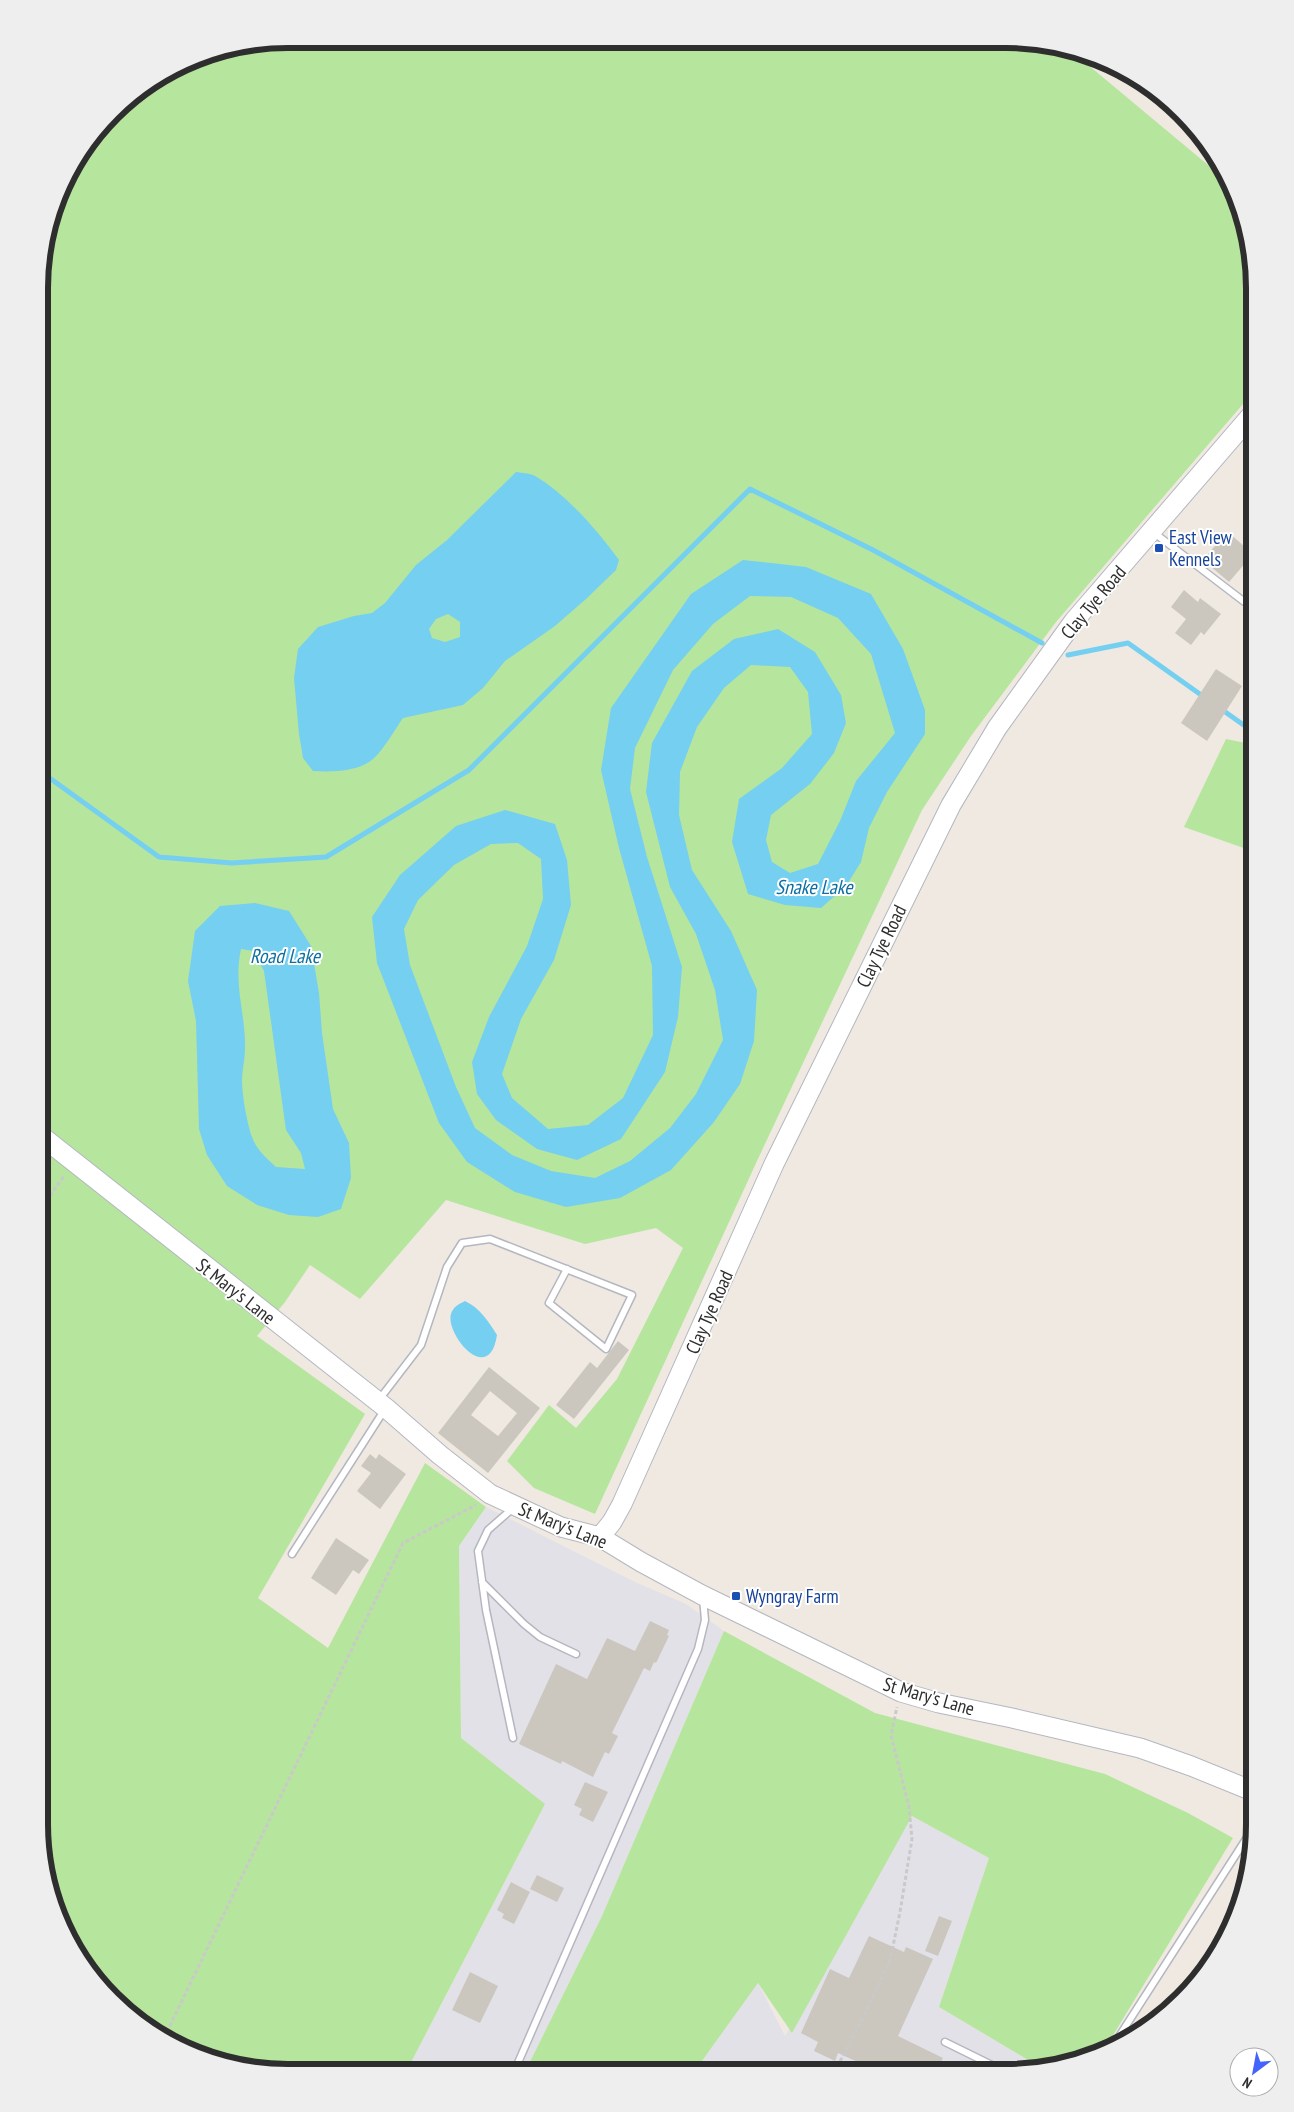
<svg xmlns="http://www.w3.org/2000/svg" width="1294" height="2112" font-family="'PT Sans Narrow',sans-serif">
<rect width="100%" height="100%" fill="#efe9e1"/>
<path fill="#e3e1e8" d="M486,1507L635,1582L686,1604L724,1631L602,1916L525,2072H406L545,1804L461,1739L459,1546Z
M912,1816L989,1858L939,2007L1040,2067L1007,2073L694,2072L758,1983L785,2036Z"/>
<path fill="#b6e59e" d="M287,39L1039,41L1069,49L1232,185L1236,192L1255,287V390L1056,622L971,736L922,810L757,1161L595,1514L534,1488L507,1461L549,1405L576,1428L617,1379L683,1248L656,1228L585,1244L446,1200L360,1299L310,1265L285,1302L257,1336L365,1414L258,1598L328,1648L425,1463L486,1507L459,1546L461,1738L545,1804L406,2072L255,2071L192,2054L136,2022L90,1976L58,1920L39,1825L41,255L65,177L123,101L192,58Z
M1226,739L1255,745V852L1184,827Z
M724,1631L875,1713L1105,1774L1188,1813L1233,1838L1101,2055L1040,2067L939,2007L989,1858L912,1816L792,2033L758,1983L694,2072H525L602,1916Z"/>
<path fill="#75cff0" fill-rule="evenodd" d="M516,472C522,473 530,473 535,476C566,494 598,531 619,560L616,570L586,599L555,626L505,661L483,688L463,705L403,718C396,728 382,752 373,759C358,772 332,772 313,771L303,758L299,734L294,678L298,649L318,627L354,616L372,613L385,603L416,565L447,540ZM448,614L460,622V637L445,642L432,638L429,629L436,619Z
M743,560L806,567L871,594L903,649L925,710V734L887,792L869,828L861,862L846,886L821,908L785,905L748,894L732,842L739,799L782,768L812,734L808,692L790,667L751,665L724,688L697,727L680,772L679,815L692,870L731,931L757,990L754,1041L740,1084L714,1122L671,1170L620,1198L566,1207L515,1192L467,1162L439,1123L377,963L372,917L400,875L456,826L505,810L555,824L567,860L571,905L554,960L521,1019L502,1074L512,1098L548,1129L588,1125L623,1098L653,1035L652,966L619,848L601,770L611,708L691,594ZM750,596L791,597L838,618L871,654L895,733L856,781L840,821L818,864L790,873L772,862L766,840L771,815L810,784L834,753L846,723L841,695L815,652L778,629L734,639L692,671L652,743L646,792L670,887L696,934L715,990L723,1040L696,1094L670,1128L630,1161L595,1178L551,1171L512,1155L475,1128L456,1087L410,965L404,929L418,900L454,865L491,844L518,843L541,859L543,899L527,946L489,1017L472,1062L477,1094L496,1120L537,1149L577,1160L621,1139L665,1072L678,1017L682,967L647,857L630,789L635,748L673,670L713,624Z
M255,903L289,911L311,946L319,993L322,1033L333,1109L349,1143L351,1178L341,1209L318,1217L289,1215L257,1205L227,1186L207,1155L199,1129L196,1021L188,981L195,931L220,906ZM241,949L253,951L264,971L286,1130L301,1153L305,1169L276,1167C267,1159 256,1149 252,1137C247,1123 242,1095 242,1080C242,1070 245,1059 245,1049C246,1014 233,986 241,949Z
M465,1301C480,1308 488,1321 497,1335C489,1387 445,1334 451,1314C453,1307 459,1304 465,1301Z"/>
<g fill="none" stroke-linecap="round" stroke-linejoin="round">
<path stroke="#75cff0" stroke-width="5" d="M1068,655L1128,643L1204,697
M1221,709L1255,733
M51,779L159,857L232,863L326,857L469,770L750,489L873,550L1042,643"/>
</g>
<path fill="#cbc7bf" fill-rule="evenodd" d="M1229,533L1253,554L1229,582L1203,560L1220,540L1221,542Z
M1184,590L1198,602L1200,598L1221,614L1204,635L1201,632L1191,645L1175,633L1186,619L1171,607Z
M1216,669L1242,686L1207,741L1181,723Z
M618,1341L629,1350L574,1419L556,1405L590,1362L597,1368Z
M489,1367L540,1408L488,1473L438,1433ZM490,1391L517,1413L498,1436L471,1415Z
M370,1454L376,1459L379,1454L406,1474L380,1509L357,1491L371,1473L361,1466Z
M336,1538L369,1560L359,1574L353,1570L336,1595L311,1578Z
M650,1621L669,1630L667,1635L669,1636L656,1663L654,1662L650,1671L644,1668L612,1733L618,1736L609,1754L605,1752L593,1777L562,1761L561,1764L519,1744L556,1664L587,1679L607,1638L635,1651Z
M585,1782L608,1792L593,1822L579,1815L582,1809L574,1805Z
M537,1875L564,1888L557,1902L530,1889Z
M511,1882L530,1892L514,1924L502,1918L504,1914L497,1910Z
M939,1916L952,1921L938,1956L925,1951Z
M869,1936L904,1952L906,1947L933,1959L898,2036L943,2058L936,2073H882L838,2053L835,2061L814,2051L818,2042L801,2033L830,1969L849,1978Z
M470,1972L498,1986L480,2023L452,2010Z"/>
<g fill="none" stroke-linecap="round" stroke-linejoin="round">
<g stroke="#b4b7c1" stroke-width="9">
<path id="lane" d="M1153,532L1255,610
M378,1401L421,1345L447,1267L462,1243L490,1239L632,1295L606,1349L549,1303L567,1269
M513,1508L488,1530L478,1551L486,1610L513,1738
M292,1554L385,1409
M482,1582L524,1624L540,1637L576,1654
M945,2042L1008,2073
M1111,2049L1255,1825
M514,2072L698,1649L705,1620L703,1598"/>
</g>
<g stroke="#b4b7c1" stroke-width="21">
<path id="secondary" d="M40,1135L386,1408L440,1455L490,1494L561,1527L600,1537L641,1562L702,1595L901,1692L939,1703L1012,1718L1140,1748L1191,1766L1255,1792
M600,1537L612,1522L622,1504L774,1164L951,805L997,728L1074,621L1255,411"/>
</g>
<path stroke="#c9c9c9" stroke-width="3" stroke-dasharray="4 2.5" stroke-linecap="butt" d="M40,1204L46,1201L65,1175
M164,2038L403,1543L476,1505
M834,2073L859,2025L890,1961L900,1912L912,1839L909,1807L891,1735L897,1707"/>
<use href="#lane" stroke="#fff" stroke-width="6"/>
<use href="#secondary" stroke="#fff" stroke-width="19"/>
</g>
<g fill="#1a4fb4" stroke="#fff" stroke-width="2">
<rect x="1154" y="543" width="10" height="10" rx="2.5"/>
<rect x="731" y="1591" width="10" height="10" rx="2.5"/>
</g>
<g text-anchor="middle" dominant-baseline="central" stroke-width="4" stroke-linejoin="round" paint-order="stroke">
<g font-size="19" fill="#164399" stroke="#fff" text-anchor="start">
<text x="1169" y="537">East View<tspan x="1169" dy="22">Kennels</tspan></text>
<text x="746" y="1596">Wyngray Farm</text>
</g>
<g font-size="19" fill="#2e2e2e" stroke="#fff">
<text transform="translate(1093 602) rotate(-50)">Clay Tye Road</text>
<text transform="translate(881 946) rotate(-64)">Clay Tye Road</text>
<text transform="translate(236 1291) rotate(38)">St Mary's Lane</text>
<text transform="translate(709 1312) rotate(-66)">Clay Tye Road</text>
<text transform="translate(563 1525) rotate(22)">St Mary's Lane</text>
<text transform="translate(929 1696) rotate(16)">St Mary's Lane</text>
</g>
<g font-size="20" font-style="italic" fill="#0d6fa3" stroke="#fff">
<text x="814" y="887">Snake Lake</text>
<text x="285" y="956">Road Lake</text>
</g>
</g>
<path d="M0 0H1294V2112H0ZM288 48H1006A240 240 0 0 1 1246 288V1824A240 240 0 0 1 1006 2064H288A240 240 0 0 1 48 1824V288A240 240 0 0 1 288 48Z" fill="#eee" fill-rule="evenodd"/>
<path fill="none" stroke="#2e2e2e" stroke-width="6" d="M288 48H1006A240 240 0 0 1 1246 288V1824A240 240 0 0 1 1006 2064H288A240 240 0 0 1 48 1824V288A240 240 0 0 1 288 48Z"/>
<g transform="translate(1254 2072) rotate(212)"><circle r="24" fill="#ffffff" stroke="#ababab"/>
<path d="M0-4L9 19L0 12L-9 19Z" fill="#4264fb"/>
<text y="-8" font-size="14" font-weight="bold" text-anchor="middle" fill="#2e2e2e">N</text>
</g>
</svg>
